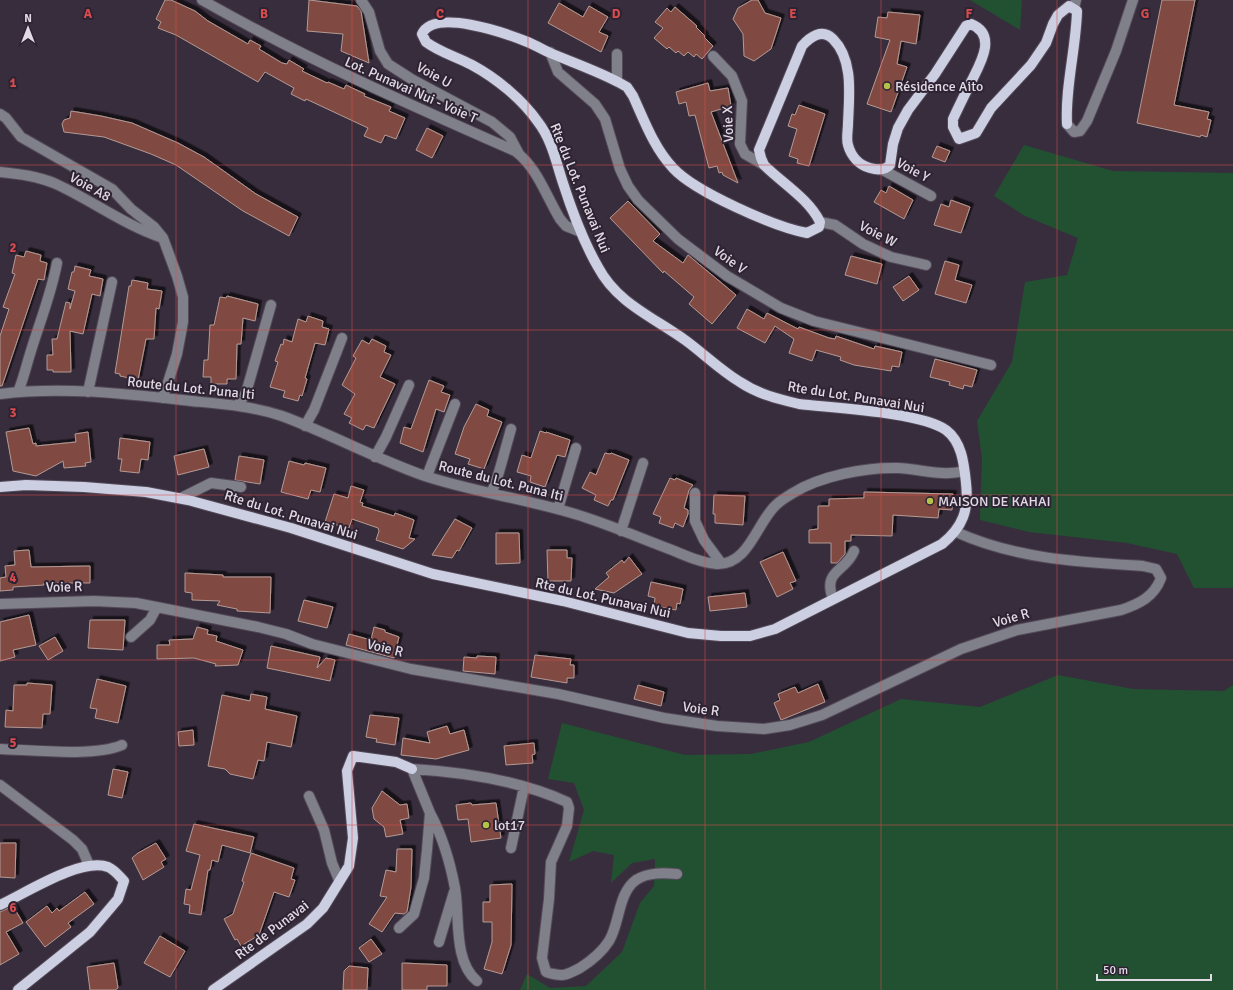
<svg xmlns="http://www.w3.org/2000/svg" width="1233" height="990" font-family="Signika,sans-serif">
<defs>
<filter id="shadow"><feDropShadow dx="3.5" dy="-3.5" stdDeviation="0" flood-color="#0009"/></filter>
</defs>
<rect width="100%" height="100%" fill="#382d3d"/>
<path fill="#225132" d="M970,0H1022L1020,30Z
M1024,145L1113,171L1233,173V588H1194L1177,554L1127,543L1029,532L980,520L982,459L977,421L1012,362L1025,282L1067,275L1078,238L1025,216L994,196Z
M1058,675L1133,689L1224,691L1233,685V990H520L527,974L550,988L586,986L622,952L640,903L654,886L655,859L632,863L611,883L614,855L593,851L569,862L584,810L574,783L548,779L562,723L685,755L751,754L809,742L901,699L980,707Z"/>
<path fill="#804a42" stroke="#b49a95" filter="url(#shadow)" d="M165,0H171L195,11L208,21L248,44L250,40L261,46L259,49L282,63L287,64L289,60L304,69L302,71L327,83L328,82L344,89L346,85L365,94L364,96L391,107L389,111L405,118L396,139L385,135L381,143L364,136L368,128L306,99L305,101L291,94L294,88L265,72L258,82L176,35L158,28L161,22L156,19Z
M309,0L357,6L361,11L369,63L341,51L343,34L307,31Z
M752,0H758L765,13L781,18L771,49L754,61L744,56L743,34L733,19L738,8Z
M1162,0H1195L1174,105L1209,112L1207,119L1211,120L1207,137L1201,135L1200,137L1137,123Z
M559,3L583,17L589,6L608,17L599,32L608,36L601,52L548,23Z
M675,7L697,26L696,27L705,36L704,37L713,46L702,59L696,54L694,57L688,52L684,56L678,51L676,53L669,47L667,49L654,38L663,28L655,22L667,8L671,12Z
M888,12L920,15L916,44L901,41L897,64L907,67L891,112L867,104L890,40L875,37L878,17L887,18Z
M708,83L710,91L728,88L731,106L711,112L738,183L723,175L722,172L719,173L717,166L709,168L695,115L689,116L686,102L679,104L676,92Z
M799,105L825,114L809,166L797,163L798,159L789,156L797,129L788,126L792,114L795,115Z
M71,111L101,116L132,123L178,143L204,157L256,194L298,217L289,236L243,211L176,165L151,154L104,137L64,132L62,124L64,120L70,118Z
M427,128L443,136L432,158L416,150Z
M937,146L950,151L945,162L932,157Z
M889,186L913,200L904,219L874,202L881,190L886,193Z
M951,200L970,207L961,233L934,225L941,204L949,207Z
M628,201L660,234L653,241L683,263L688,255L736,295L712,324L689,304L694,297L664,271L663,273L610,218Z
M26,251L41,255L40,261L47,263L44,280L38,279L2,386H0V336L9,309L3,307L15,274L12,273L16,255L24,257Z
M851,256L882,264L877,284L845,275Z
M945,261L959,265L955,280L972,285L966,303L935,294Z
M75,266L91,270L89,276L103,279L100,296L92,294L83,334L70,331L71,372H53V370H47V355H53L52,339H57L66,302L70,303V309L75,291L68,289L72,272H74Z
M909,276L919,290L903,301L893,287Z
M132,280L148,283L147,289L162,291L159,309L156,308L154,339H146L138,380L120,376V374L115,373L129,286H131Z
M227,296L258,304L255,321L243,318L241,344H237L236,379H227V384H211V377H203L204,360H208L210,325H214L220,297L226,298Z
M747,309L764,319L767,313L798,329L799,327L829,338L835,339L836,336L874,349L875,346L902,352L899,367L892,366L891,371L854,365L840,360L841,357L816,350L812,361L789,353L794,339L775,326L765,343L737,328Z
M308,316L323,321L322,327L329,329L325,345L315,343L305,378L307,379L302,396L300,395L298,401L283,397L285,391L270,387L278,362L275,361L281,344L283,345L284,339L292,342L298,319L306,322Z
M372,339L386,346L384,352L391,355L380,377L395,384L374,428L366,425L363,430L349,423L352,418L344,414L355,394L342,385L356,358L353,356L362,340L369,344Z
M935,359L977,370L972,387L964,385L963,389L949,385L950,382L930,377Z
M429,380L444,386L441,392L450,395L444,412L436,409L423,452L400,443L404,427L411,429Z
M476,404L489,410L487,416L502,422L484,469L468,464L470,459L455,454L464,427Z
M29,428L33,444L36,443V446L76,442L75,434L88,432L91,462L85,463L86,466L64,468L63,461L36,476L13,471L6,432Z
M540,431L546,433V432L570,440L565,457L557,455L545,487L530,482L531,476L517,472L522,455L531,458Z
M120,438L150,442L148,460L141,459L139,473L120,471L122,459H118Z
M204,449L209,467L178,475L174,456Z
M605,453L610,454L611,453L629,460L613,500H611L608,506L594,500L596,495L582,488L590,472L596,475Z
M239,456L264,460L260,484L235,480Z
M289,461L304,465L305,463L326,468L320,492L311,490L308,499L281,492Z
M670,478L675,480L676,478L693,485L689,490L684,508L688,510V514L683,527L675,523L673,528L659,523L661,517L653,514Z
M351,486L364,490L360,502L363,503L362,506L394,516L395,513L414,520L409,538L415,539L403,549L376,540L379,531L378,528L352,519L349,528L325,522L334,494L348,498Z
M864,492L953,494L952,510L939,509L938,518L893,515L892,536L851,535V541H845V554L837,563H831V543H809V530L818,529V506H829V499L864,498Z
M714,495L745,496L743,525L715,523V514H713Z
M455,519L472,528L459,551L457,550L452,558L432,555Z
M496,533H519L520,563L496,564Z
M29,550L31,567L90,566V583H44V585L13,587V590L0,591V578L6,577L5,566L15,565L14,551Z
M547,550H567V558H572L571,581H548Z
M783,552L796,581L790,583L793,589L777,597L760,562Z
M629,557L642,574L614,593L595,589L609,577L606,573L622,560L624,563Z
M185,573L223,575V577H271L270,613L237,611V609L217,605L220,601L192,600V593L185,592Z
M651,582L683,589L680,604L677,603L676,610L654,606L655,598L648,596Z
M745,593L747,607L710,611L708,597Z
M304,600L333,607L327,628L298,621Z
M29,615L36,645L13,650L15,657L0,661V622Z
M90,620H125L123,650L88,648Z
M197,627L208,630L207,634L217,636L216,641L243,650L238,665L215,666L216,664L194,658L157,659V645H170L169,640L193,639Z
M374,627L385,630V632L399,637L394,658L346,645L349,634L371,640Z
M55,637L63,651L48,660L39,646Z
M271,646L320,657L317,668L326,658L335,660L330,681L267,668Z
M535,655L571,659L570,665H574V678H567V683L531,677Z
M477,656L496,657L495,674L463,671L464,657L477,658Z
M97,679L126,686L118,723L95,718L97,709L90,708Z
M27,683L52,685L50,714H43L42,728L5,727L6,710L13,711L14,685H27Z
M818,684L825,702L781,720L774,703L780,700L778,694L795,687L798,693Z
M638,685L664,692L661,706L634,699Z
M251,694L267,697L265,709L297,716L291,747L267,742L264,761L258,760L253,779L230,774L225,769L208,766L222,695L250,701Z
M370,715L399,718L395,745L376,742L377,739L366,737Z
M447,726L450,734L464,730L469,750L436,759L401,755L403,738L430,743L427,732Z
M193,730L194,745L179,746L178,732Z
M534,743L535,754L532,755L533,763L506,765L504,746Z
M113,769L128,772L122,798L108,795Z
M382,791L400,805L407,804L409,818L400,820L403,834L386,837L384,827L374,819L372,808Z
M471,803L472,805L496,803L501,838L471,842L468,819L458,820L456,805Z
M194,824L254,837L250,853L222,845L218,862L212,860L210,870H208L201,915L189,913L190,905L184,904L186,889L191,890L200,855L186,851Z
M0,843H16L15,878L0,877Z
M156,843L166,859L161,862L164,867L143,880L132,858L138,853Z
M397,849H412L411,887L407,912L404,914L395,913L382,932L369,924L387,897L380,896L386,870L396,872Z
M251,853L294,868L291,879L295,880L289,897L274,892L259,935L241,946L237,939L235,940L224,919L233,914L244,882L242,881Z
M512,884L511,945L502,974L484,969L492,942V922H483V902H490V885Z
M85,892L94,904L68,923L71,927L45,947L26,922L47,906L52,913L57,908L59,911Z
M13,906L23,923L6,932L19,954L0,965V912Z
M160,936L185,951L170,977L144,963Z
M371,939L382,954L369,962L359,948Z
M114,963L118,988L115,990H90L87,967Z
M402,963L447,965V986H427V990H402Z
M349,966L368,968L367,990H343L344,971Z"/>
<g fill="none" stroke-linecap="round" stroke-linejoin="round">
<g stroke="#534958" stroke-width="12">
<path id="minor" d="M202,0C304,58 408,104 515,151C537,167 546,196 560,219L566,226L581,232
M361,0L369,12L380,51L388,64L413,80L492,122L510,137L519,154
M1074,8L1076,0
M550,52L558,72L595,104L605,119L620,169L628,186L638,200L678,239L727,276L781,308L814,321L991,365
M713,56L732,76L742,101L740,144L745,154L764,165
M617,81V54
M0,114L6,118L21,137L112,189L131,209L154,227L163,238L177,276L183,297V322L177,354L163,398
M1067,124L1074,132L1080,131L1087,121L1116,51L1133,0
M881,169L931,196
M0,172C19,174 38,176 56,184C93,201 124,225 163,238
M820,222L835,225L863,244L891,257L926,265
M18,392C23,380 26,367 30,354C39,324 51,295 57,263
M88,392L112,282
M0,394C63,386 128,394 191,401C222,404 252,406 282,416C331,434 376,459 425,476C474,492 526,499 575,514C608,524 640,538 672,550C686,556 702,563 717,564C749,565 757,522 776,505C781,500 788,496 793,493C820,476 866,467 898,468C920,469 942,477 964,471
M238,405L246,393L271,305
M305,426L314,410L342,338
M375,457L386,437L409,385
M427,476L455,404
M492,492L499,472L511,429
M695,493V521L704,540L721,563
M181,498L211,483L241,487
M558,509L576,448
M621,531L643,463
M833,599C822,570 846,572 854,551
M0,604L94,601L136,603L258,627L286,634L312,644L411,669L558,694L664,718L717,726L764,729L790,725L822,715L961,649L1017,630L1121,610C1139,604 1154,597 1161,578L1156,569L1143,566C1078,562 1016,559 956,532
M131,637L150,620L157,607
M0,749C32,750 95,757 122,745
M0,785L73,840L82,849L89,865
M309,796L324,830L332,863L339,880
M430,813C443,837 450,862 455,888C460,917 453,961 477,981
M511,848L524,787
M399,928L414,914L424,878L427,850L430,813L412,769C463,772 521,781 567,802L569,808L567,826L551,862L549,899L542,958L546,972C562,977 565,976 580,968C591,961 602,952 609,941C620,923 618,893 636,880C648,872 664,873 677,874
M439,942L454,892"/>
</g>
<g stroke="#534958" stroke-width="12">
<path id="major" d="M0,487L26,485L84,487L146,492L188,500L291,528L433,574L563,601L688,633L721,636H750L775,629L942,544C963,527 969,510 966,483C964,464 962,442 946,430C921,412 833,408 799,404C778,399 758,394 740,382C720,370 703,353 685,340C653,317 617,303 598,267C583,241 572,211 563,183C556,162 552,140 538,122C522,99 496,78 472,65C457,57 439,52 426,42L422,34C434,8 505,33 525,41C533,44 540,48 548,52C571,62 595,70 618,82L627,87L633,96C644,120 654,148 673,168C695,192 775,227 807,233L819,227L820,222C809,199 782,183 764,165L761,158L759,150L802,46C810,37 822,28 833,39C854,60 849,96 848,124C848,130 846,139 848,145C851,156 859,165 870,168C877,170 885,170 890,165L893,144L898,128L908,110L935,74L966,26L971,24C998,35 980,64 971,82C965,94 959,106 953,119V127L959,139L976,133L991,108L1031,65L1046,43L1053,24L1058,15L1069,6L1077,11C1076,49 1065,87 1067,124
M0,905C26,893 81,857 108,867C115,870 119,876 124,881L118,899L90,932L18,990
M213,990L307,924L323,908L349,866L353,838L347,771L353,756L396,762L412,769"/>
</g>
<use href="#minor" stroke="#7f8089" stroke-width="10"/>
<use href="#major" stroke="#cccee2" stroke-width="10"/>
</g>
<path fill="none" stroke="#d84c4e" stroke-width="1" stroke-opacity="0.55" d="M176,0V990M352,0V990M528,0V990M705,0V990M881,0V990M1057,0V990M0,165H1233M0,330H1233M0,495H1233M0,660H1233M0,825H1233"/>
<g fill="#b4c24a" stroke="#2d2333" stroke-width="1.5">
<circle cx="887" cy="86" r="4"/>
<circle cx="930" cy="501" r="4"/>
<circle cx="486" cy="825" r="4"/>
</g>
<g text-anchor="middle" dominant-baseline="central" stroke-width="4" stroke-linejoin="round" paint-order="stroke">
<g font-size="14" fill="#e1dae5" stroke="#2d2333">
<text transform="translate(434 75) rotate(29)">Voie U</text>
<text transform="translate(411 90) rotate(24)">Lot. Punavai Nui - Voie T</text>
<text transform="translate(728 124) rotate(-92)">Voie X</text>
<text transform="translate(913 170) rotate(28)">Voie Y</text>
<text transform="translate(90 187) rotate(29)">Voie A8</text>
<text transform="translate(580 188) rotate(68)">Rte du Lot. Punavai Nui</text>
<text transform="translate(878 234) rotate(27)">Voie W</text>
<text transform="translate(730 260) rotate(36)">Voie V</text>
<text transform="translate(191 388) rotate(6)">Route du Lot. Puna Iti</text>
<text transform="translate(856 397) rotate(9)">Rte du Lot. Punavai Nui</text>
<text transform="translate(501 481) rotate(14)">Route du Lot. Puna Iti</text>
<text transform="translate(291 515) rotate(17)">Rte du Lot. Punavai Nui</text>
<text transform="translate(64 587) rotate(-1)">Voie R</text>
<text transform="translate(603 598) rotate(13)">Rte du Lot. Punavai Nui</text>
<text transform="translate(1011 618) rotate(-16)">Voie R</text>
<text transform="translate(385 648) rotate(14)">Voie R</text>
<text transform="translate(701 709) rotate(8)">Voie R</text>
<text transform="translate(272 930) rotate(-37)">Rte de Punavai</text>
</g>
<g font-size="14" fill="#e1dae5" stroke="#2d2333" text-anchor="start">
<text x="895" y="86">Résidence Aito</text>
<text x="938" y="501">MAISON DE KAHAI</text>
<text x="494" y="825">lot17</text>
</g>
</g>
<g font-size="13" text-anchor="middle" font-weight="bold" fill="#d84c4e" stroke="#2d2333" stroke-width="4" stroke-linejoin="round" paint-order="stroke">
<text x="88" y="18">A</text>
<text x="264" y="18">B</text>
<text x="440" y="18">C</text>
<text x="616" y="18">D</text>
<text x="793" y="18">E</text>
<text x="969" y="18">F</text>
<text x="1145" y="18">G</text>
<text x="13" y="87">1</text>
<text x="13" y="252">2</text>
<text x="13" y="417">3</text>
<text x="13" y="582">4</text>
<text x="13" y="747">5</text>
<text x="13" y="912">6</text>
</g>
<g transform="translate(28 28)" stroke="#2d2333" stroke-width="3" paint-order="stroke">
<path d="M0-3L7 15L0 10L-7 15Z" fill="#e1dae5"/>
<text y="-6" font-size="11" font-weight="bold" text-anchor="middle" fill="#e1dae5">N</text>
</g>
<path d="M1097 974v6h114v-6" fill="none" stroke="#e1dae5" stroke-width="2"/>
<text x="1103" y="974" font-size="12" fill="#e1dae5" stroke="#2d2333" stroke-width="3" paint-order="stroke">50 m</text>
</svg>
